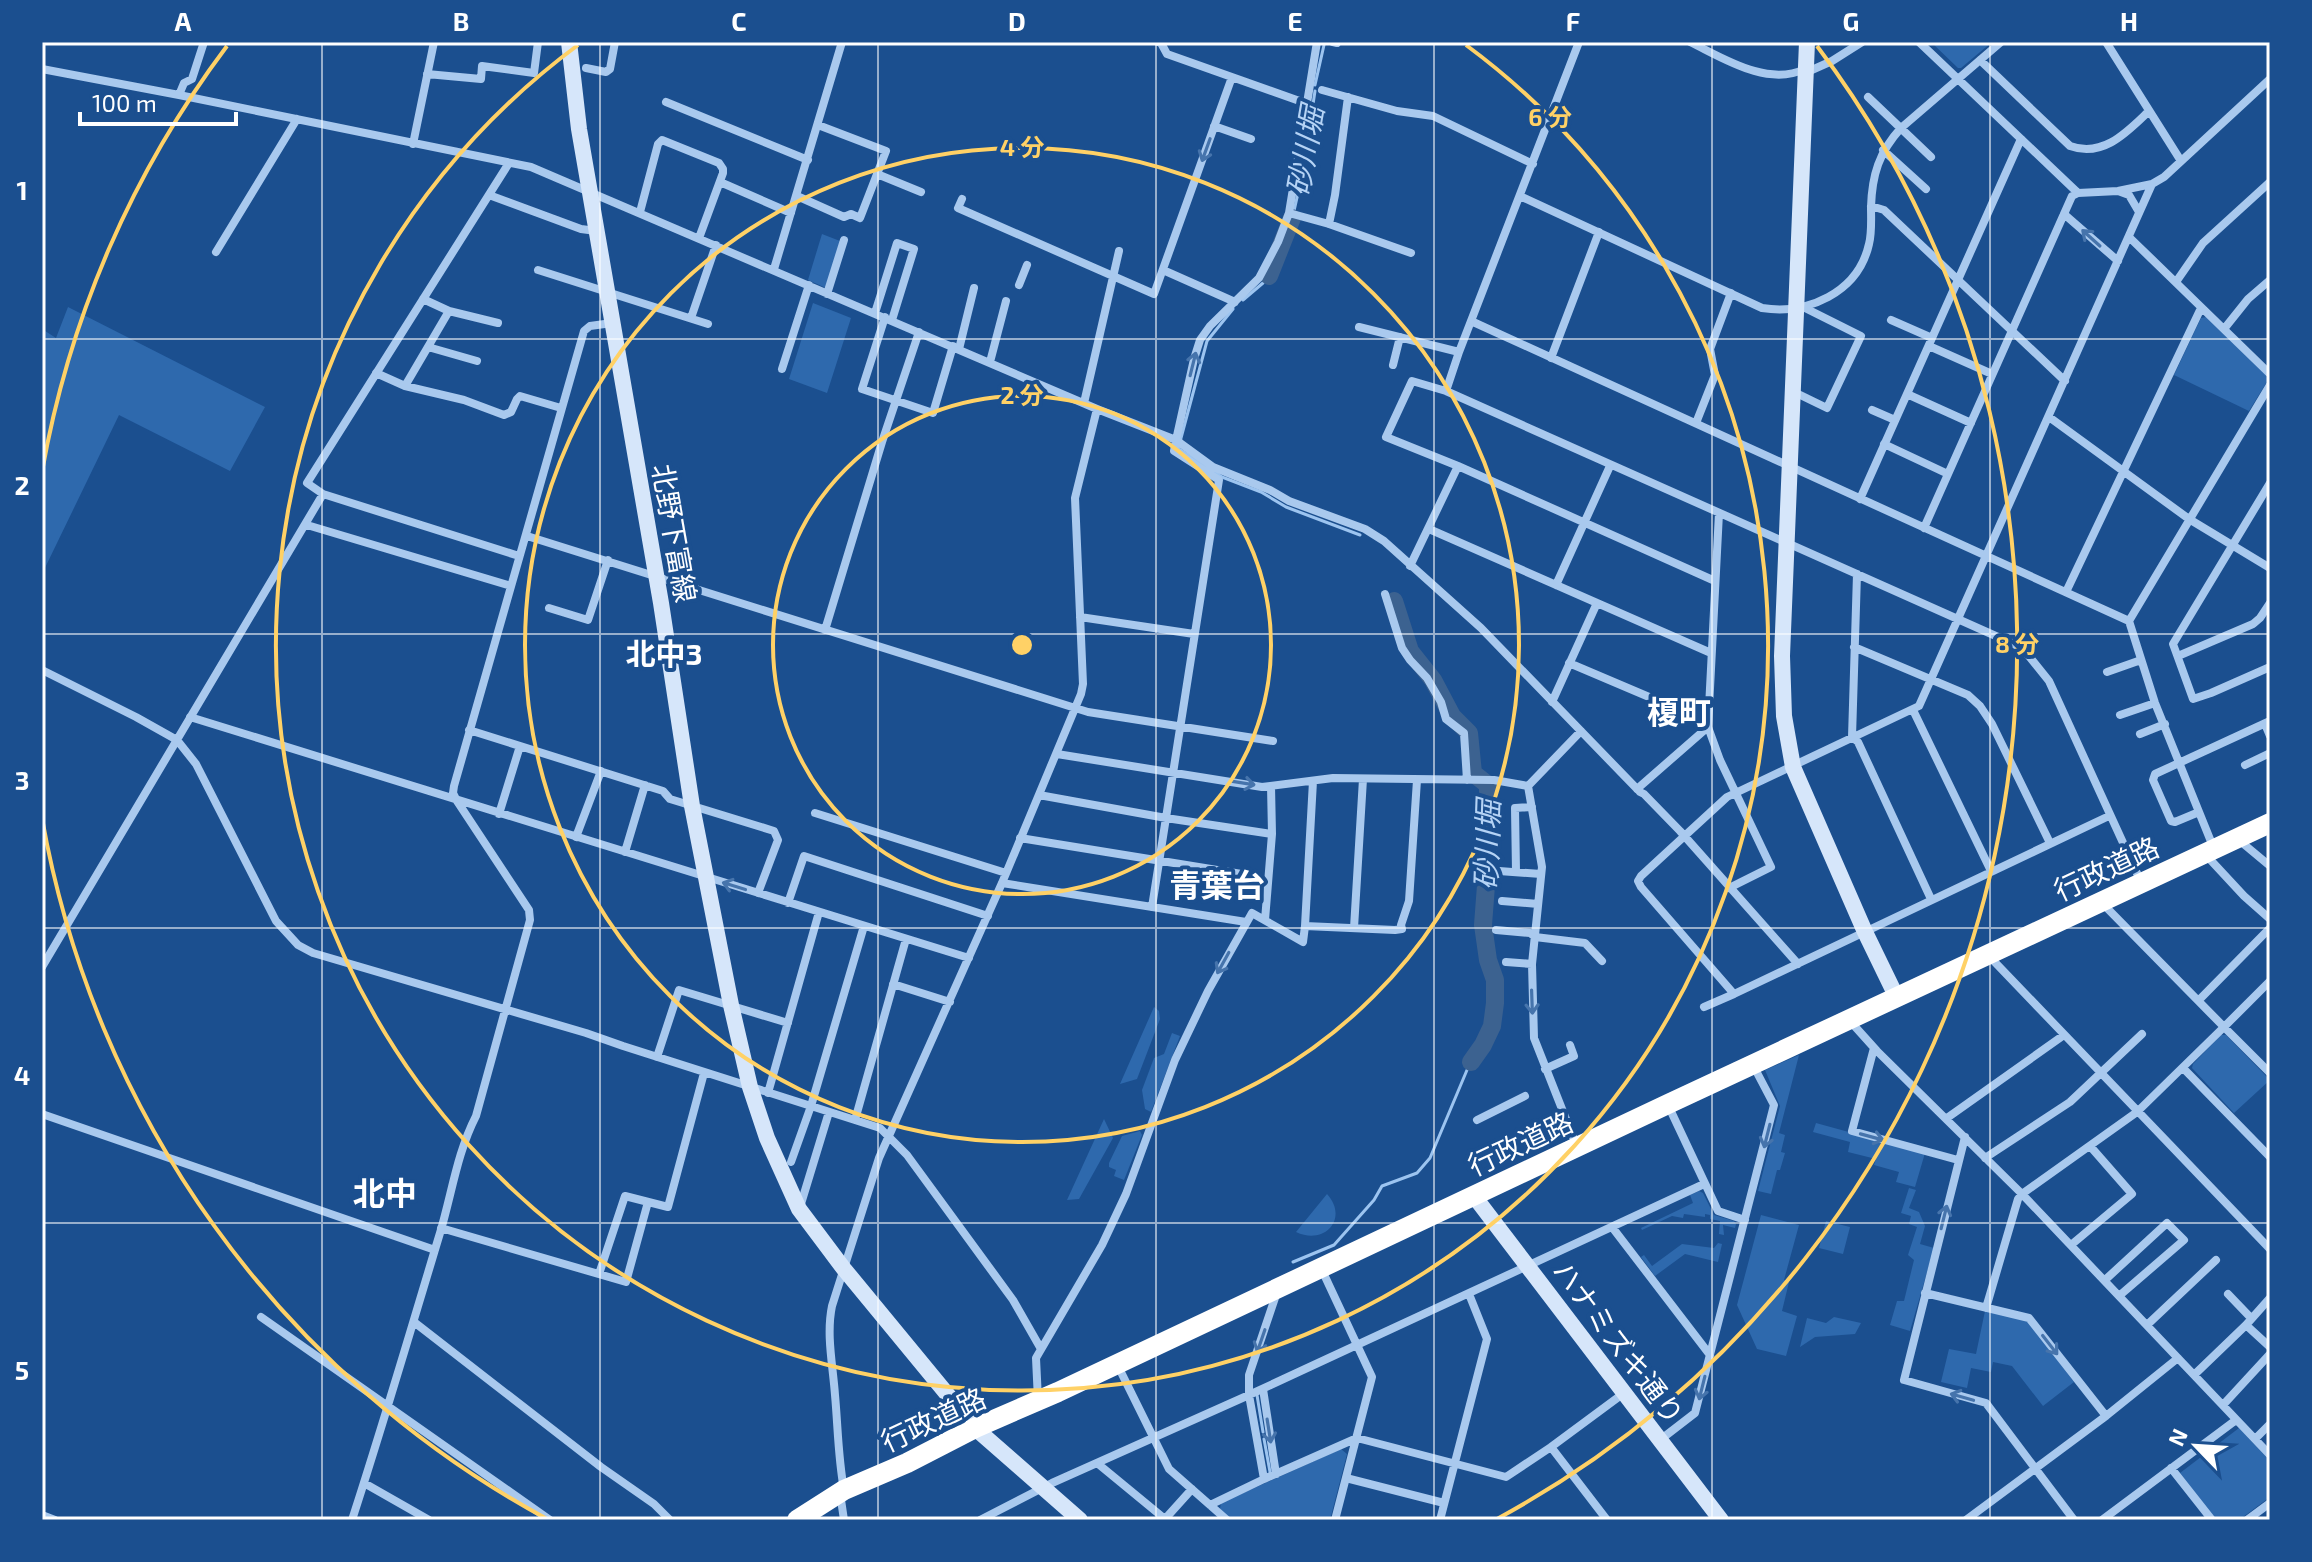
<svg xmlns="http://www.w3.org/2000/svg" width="2312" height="1562" font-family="'Exo 2','Noto Sans JP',sans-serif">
<rect width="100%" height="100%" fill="#1b4f8f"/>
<path fill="#2e69ad" d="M1931,42H1992L1961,68H1958Z
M822,234L840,241L826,288L808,280Z
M813,303L851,318L827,393L789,379Z
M68,307L265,407L230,471L119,415L42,574V329L56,338Z
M2206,317L2266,375L2268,380L2249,411L2174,375L2201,318Z
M1154,1007L1159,1011L1160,1019L1137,1079L1120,1084Z
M1172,1033L1180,1036L1151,1112L1145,1109L1142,1090L1154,1058L1164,1054Z
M2221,1035H2226L2270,1080L2234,1113L2192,1068L2193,1064Z
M1799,1055L1779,1133L1785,1135L1781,1152L1785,1153L1780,1170H1777L1771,1194L1758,1191L1780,1106L1765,1070Z
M1104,1119L1113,1138L1079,1199L1067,1200Z
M1816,1123L1925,1153L1915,1187L1896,1182L1899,1172L1874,1165L1876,1159L1848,1152L1850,1142L1813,1132Z
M1140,1131L1142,1135L1124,1180L1114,1176L1116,1170L1109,1167V1163L1122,1136Z
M1909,1188L1916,1190L1909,1208L1919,1212L1925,1226L1920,1244L1934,1248L1910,1331L1890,1325L1897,1301H1904L1914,1260L1908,1255L1917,1227L1909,1224L1911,1216L1901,1213Z
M1699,1191L1703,1193L1714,1215L1734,1221L1736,1224L1735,1228L1723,1225L1724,1235L1719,1234L1720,1221L1710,1219V1215L1705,1214V1217L1684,1214L1683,1218L1672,1216L1642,1230L1641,1228L1693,1203L1690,1195Z
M1327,1194C1349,1218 1325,1246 1296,1232Z
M1761,1215L1799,1225L1784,1280L1789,1282L1782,1311L1797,1316L1786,1356L1757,1349L1737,1305Z
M1826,1221L1850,1227L1843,1254L1819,1248Z
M1718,1243L1722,1244L1718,1262L1685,1254L1655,1276L1641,1257L1644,1255L1652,1266L1682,1244L1714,1248Z
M1985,1311L2027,1320L2074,1382L2043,1406L2012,1366L1993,1362L1991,1372L1971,1368L1967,1388L1941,1382L1949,1349L1976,1354Z
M1834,1317L1861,1323L1855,1334L1815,1337L1800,1347L1807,1318L1826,1323Z
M2239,1428L2270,1461V1497L2239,1520H2215L2180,1473Z
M1341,1449L1347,1454L1330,1520H1232L1220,1509L1221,1503Z"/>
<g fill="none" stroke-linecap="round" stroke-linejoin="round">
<path stroke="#9cc4f0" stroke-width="3" d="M1315,85L1324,45
M1294,211L1303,171L1315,91
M1243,300L1263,283
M1207,467L1179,449L1181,438L1207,341L1233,309
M1213,471L1222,477L1261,492L1286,507L1360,535
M1293,1262L1334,1245L1374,1200L1382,1186L1417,1173L1430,1158L1467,1070
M1257,1395L1263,1432
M1264,1439L1270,1472"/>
<path stroke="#3c6290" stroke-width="18" d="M1269,276L1292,218
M1394,601L1410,651L1433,680L1452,716L1469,733L1473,773L1488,785V859L1483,925L1488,960L1495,980V1003L1492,1026L1483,1045L1471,1062"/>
<path stroke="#a9c9ee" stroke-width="8" d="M1158,42L1161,43L1167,54L1308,104
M1333,42L1337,43
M1690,42C1723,58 1767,87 1805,69
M1919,42L2078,193
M2106,42L2181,161
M1980,60L2070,146C2103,158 2127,132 2148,112
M586,68L606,72L610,69L615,42
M42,69L179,95L531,167L1097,409L1176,440L1213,467L1270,490L1289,501L1365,529L1384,541L1481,628L1640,792L1644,794L1680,831L1798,964
M1805,73L1832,61L1862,42
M427,74L481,79L482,66L534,73L538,42
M1322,90L1397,111L1433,116L1533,164
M179,95L184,83L192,79L204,42
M1868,97L1931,157
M666,102L808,160
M1214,126L1251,139
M413,144L434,42
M1883,150L1926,189
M509,163L307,483L323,494L519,556
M877,174L921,192
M720,182L791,213
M2152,184L2164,177L2270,79
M2118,191L2129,195L2139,212
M489,195L581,229L596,231
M797,196L844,217L851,214L860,218L886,151L818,125
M1520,196L1762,308C1807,315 1858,293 1869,244C1872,233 1871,219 1871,207C1872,175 1879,152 1901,128L2001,42
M962,199L958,208L1154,294L1232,77
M1871,206L1884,210L2065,381
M640,212L658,144L662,140L719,163L723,169V173L699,238
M1289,213L1329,224L1411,253
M2064,214L2118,261
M1329,224L1335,195L1348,97
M2129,237L2270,374
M216,252L297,119
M774,269L842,42
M538,270L708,324
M1163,270L1235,302
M2176,282L2203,243L2270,182
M1019,285L1027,265
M827,294L844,240
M423,299L449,311L498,323
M875,313L897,243L914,249L892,320
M885,317L862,389L933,413L953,346
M691,318L716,245
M1891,320L1932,338
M1471,321L2129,621L2155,703L2214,849
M1359,327L1459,352
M2224,329L2248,299L2270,280
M1929,346L1992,374
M428,347L477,361
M959,349L974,288
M1551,358L1599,232
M990,362L1006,301
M1393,365L1400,337
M782,369L809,285
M376,373L405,386L464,400L504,415L511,412L517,399L520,396L561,408
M405,386L449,311
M1446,391L1459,352L1579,42
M1792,391L1827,408L1861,336L1805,308
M1907,394L1971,423
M1084,403L1119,251
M1872,410L1895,420
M2049,417L2189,519L2270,568
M1696,423L1715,375L1710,349L1731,293
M1884,444L1948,474
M1458,466L1715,581
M2270,483L2173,644L2193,699L2211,693L2270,667
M1860,499L2021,139
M307,525L511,586
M1924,528L2072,196L2078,193L2118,191L2152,184L1919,706L1727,797L1641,876L1638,881L1641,887L1734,994L2109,816
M1429,529L1711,653
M527,536L1088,712L1273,741
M1410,566L1458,466L1386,437L1412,381L1446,391L2016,645L2028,655L2049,681L2141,882
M1857,574L1852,737L1858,742L1931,899
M1556,585L1610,466
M2066,592L2201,308
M1385,594L1402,648L1410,660L1427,678L1441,702L1446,719L1464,733L1467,780
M549,608L588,620L608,560
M1080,617L1194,634
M2129,621L2270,385
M825,630L882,442L919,332
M1854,647L1968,695L1980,706L1992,724L2050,843
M2178,656L2253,624L2260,618L2270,603
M1569,663L1708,722
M42,670L136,717L177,740L196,764L276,921L298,945L313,953L586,1033L623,1046L880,1128L907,1155L1013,1300L1041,1349
M2107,672L2141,660
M1552,702L1597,603
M1913,710L1991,871
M2120,715L2155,703
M190,717L969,958
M2265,724L2270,736
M1708,727L1720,760L1771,867L1729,888
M469,730L663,791L670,799L774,831L778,840L758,893
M2140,734L2165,724
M1057,754L1262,787L1333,778L1494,780L1528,786
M2245,765L2270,753
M1313,781L1305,926L1395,930L1402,929L1401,925L1409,901L1417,780
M1528,786L1542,867L1532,964L1534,1038L1577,1147
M1528,786L1581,731
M1637,789L1708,727L1719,513
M1039,795L1166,818L1272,834
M2199,812L2175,822L2171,821L2153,780L2155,774L2270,721
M815,813L1006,873
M499,814L520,746
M576,837L601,771
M1020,838L1254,876
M2240,841L2270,866
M625,852L645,785
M2205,854L2244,896L2270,919
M1499,871L1541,874
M1516,872L1515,808L1532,807
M1002,883L1246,922
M1502,901L1538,904
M788,903L804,856L988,916
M2103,904L2224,1027L2137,1112L2022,1194L2270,1455
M1152,907L1219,480L1174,451L1176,440L1194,359L1200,340L1210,326L1259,278L1278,242L1289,213L1317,42
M1265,920L1272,834L1271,786
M1354,928L1363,779
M1496,930L1530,933L1535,937L1585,943L1602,961
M1988,955L2270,1249
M1506,962L1532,964
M42,967L323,494
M2270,981L2224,1027L2270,1073
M893,984L950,1002
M2199,1000L2270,928
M1704,1007L1734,994
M1850,1021L1877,1051L2022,1194L2018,1199L1986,1308
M1874,1048L1852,1131L1958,1160
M657,1057L679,990L788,1023
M2183,1068L2270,1157
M1545,1069L1574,1056L1570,1045
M768,1093L819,912
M1668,1105L1718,1211L1745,1220
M42,1114L435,1250
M1947,1118L2064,1035
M855,1120L906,939
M1477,1120L1525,1096
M1965,1137L1904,1380L1986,1403L2074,1520
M1985,1158L2070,1102L2142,1034
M791,1162L811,1106L864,926
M800,1207L829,1112
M1612,1227L1710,1355
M441,1228L626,1282L648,1202
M2071,1245L2132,1194L2090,1146
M1321,1268L1372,1377L1335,1520
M599,1274L625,1196L668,1207L704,1073
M2105,1280L2167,1223L2184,1240L2119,1296
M1925,1293L2029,1318L2106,1416
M2228,1294L2251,1318
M261,1317L550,1520
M414,1322L601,1467L654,1504L670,1520
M2147,1325L2216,1260
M2246,1325L2270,1347
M1117,1364L1169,1469L1227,1520
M2194,1375L2246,1325L2270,1298
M1263,1389L1276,1474
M1038,1400L1036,1358L1102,1245L1126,1194L1175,1060L1208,991L1252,913L1303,942L1305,926
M2223,1405L2270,1354
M2255,1439L2270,1424
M1660,1440L1695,1413L1773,1109L1774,1105L1753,1065
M1551,1447L1624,1393
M1097,1463L1165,1519L1192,1489
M2171,1468L2212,1520
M1346,1478L1444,1503
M1264,1479L1249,1395V1375L1277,1292
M364,1483L429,1520
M844,1490C838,1457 838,1428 835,1395C833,1366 826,1335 832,1306L879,1158L1002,883L1081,694L1083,684L1075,498L1097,409
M840,1493L844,1520
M1210,1505L1264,1479L1357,1438L1506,1477L1551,1447L1607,1520
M42,1515L55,1520
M352,1520C383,1425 411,1329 440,1233C452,1193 457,1153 476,1116L530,920L529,910L457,801L453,793L454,786L584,331L590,326L612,323
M980,1520L1052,1483L1249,1395L1704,1184
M1440,1520L1487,1339L1469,1294
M1966,1520L2106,1416L2178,1358
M2102,1520L2236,1420
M2247,1520L2270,1503"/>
<path stroke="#d6e6fa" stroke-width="16" d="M569,42L579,129L661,603L692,806L731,1005L750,1087L767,1138L799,1209L844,1269L975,1428L1080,1520
M1807,42L1782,656L1784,716L1793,767L1865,932L1897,998
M1474,1196L1721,1520"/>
<path stroke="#fff" stroke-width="20" d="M797,1520L844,1490L907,1463L975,1428L1058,1392L1668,1104L2270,823"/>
</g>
<defs><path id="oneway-shaft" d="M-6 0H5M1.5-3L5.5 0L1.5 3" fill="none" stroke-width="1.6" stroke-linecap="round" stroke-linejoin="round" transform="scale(2)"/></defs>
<g stroke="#4674ac">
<use href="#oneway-shaft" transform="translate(1206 150) rotate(110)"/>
<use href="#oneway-shaft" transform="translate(2091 238) rotate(-138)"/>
<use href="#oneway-shaft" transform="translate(1193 364) rotate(-76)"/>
<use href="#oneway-shaft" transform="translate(1243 783) rotate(9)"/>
<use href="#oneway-shaft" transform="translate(734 886) rotate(-163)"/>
<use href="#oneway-shaft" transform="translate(1223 963) rotate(119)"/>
<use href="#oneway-shaft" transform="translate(1532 1002) rotate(88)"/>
<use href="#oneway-shaft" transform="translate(1767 1136) rotate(104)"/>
<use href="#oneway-shaft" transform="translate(1872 1137) rotate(15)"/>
<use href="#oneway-shaft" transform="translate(1944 1217) rotate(-76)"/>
<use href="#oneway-shaft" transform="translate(1261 1341) rotate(109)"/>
<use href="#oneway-shaft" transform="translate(2050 1345) rotate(52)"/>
<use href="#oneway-shaft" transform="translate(1702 1388) rotate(104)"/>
<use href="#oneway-shaft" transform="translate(1962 1397) rotate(-164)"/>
<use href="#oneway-shaft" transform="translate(1269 1431) rotate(81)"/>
</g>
<path fill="none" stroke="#fff" stroke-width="2" stroke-opacity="0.55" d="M322,42V1520M600,42V1520M878,42V1520M1156,42V1520M1434,42V1520M1712,42V1520M1990,42V1520M42,339H2270M42,634H2270M42,928H2270M42,1223H2270"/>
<g fill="none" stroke="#ffd166" stroke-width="4">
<circle cx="1022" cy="645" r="249"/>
<circle cx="1022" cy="645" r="497"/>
<path d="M1466 45A746 746 0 1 1 578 45"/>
<path d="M547 1519A995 995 0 0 1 42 818M42 472A995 995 0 0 1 227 46M1817 46A995 995 0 0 1 1497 1519"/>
</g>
<g text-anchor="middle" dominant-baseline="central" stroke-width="8" stroke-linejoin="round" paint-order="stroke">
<g font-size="28" fill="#fff" stroke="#1b4f8f">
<text transform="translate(675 533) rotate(80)">北野下富線</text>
<text transform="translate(2106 868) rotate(-25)">行政道路</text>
<text transform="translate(1520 1143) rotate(-25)">行政道路</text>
<text transform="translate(1619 1342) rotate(53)">ハナミズキ通り</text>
<text transform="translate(933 1419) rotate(-25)">行政道路</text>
</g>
<g font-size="30" font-style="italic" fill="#b5d3f5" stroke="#1b4f8f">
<text transform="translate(1304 151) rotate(-80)">砂川堀</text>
<text transform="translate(1486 845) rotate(-88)">砂川堀</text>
</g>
<g font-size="30" font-weight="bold" fill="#fff" stroke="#1b4f8f">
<text x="664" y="653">北中3</text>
</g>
<g font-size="32" font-weight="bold" fill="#fff" stroke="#1b4f8f">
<text x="1679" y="711">榎町</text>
<text x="1217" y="884">青葉台</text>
<text x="385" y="1192">北中</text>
</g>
</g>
<circle cx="1022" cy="645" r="12" fill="#ffd166" stroke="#1b4f8f" stroke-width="4"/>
<g font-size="24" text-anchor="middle" font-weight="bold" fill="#ffd166" stroke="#1b4f8f" stroke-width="8" stroke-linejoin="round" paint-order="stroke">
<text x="1550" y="126">6 分</text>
<text x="1022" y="156">4 分</text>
<text x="1022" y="404">2 分</text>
<text x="2017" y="653">8 分</text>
</g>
<rect width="2312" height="1562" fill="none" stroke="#1b4f8f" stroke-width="88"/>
<g transform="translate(2196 1446) rotate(295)" stroke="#1b4f8f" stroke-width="6" paint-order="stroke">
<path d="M0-6L14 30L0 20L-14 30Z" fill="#ffffff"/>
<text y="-12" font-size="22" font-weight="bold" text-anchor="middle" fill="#ffffff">N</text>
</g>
<path d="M80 112v12h156v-12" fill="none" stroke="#ffffff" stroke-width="4"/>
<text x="92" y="112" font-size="24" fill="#ffffff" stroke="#1b4f8f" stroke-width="6" paint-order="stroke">100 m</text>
<rect x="44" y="44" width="2224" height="1474" fill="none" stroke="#fff" stroke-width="3"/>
<g font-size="26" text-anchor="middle" font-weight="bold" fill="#fff">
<text x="183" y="31">A</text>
<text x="461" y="31">B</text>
<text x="739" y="31">C</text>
<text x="1017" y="31">D</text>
<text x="1295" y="31">E</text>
<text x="1573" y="31">F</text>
<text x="1851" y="31">G</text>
<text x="2129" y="31">H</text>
<text x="22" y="200">1</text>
<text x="22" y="495">2</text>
<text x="22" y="790">3</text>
<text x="22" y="1085">4</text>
<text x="22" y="1380">5</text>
</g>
</svg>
